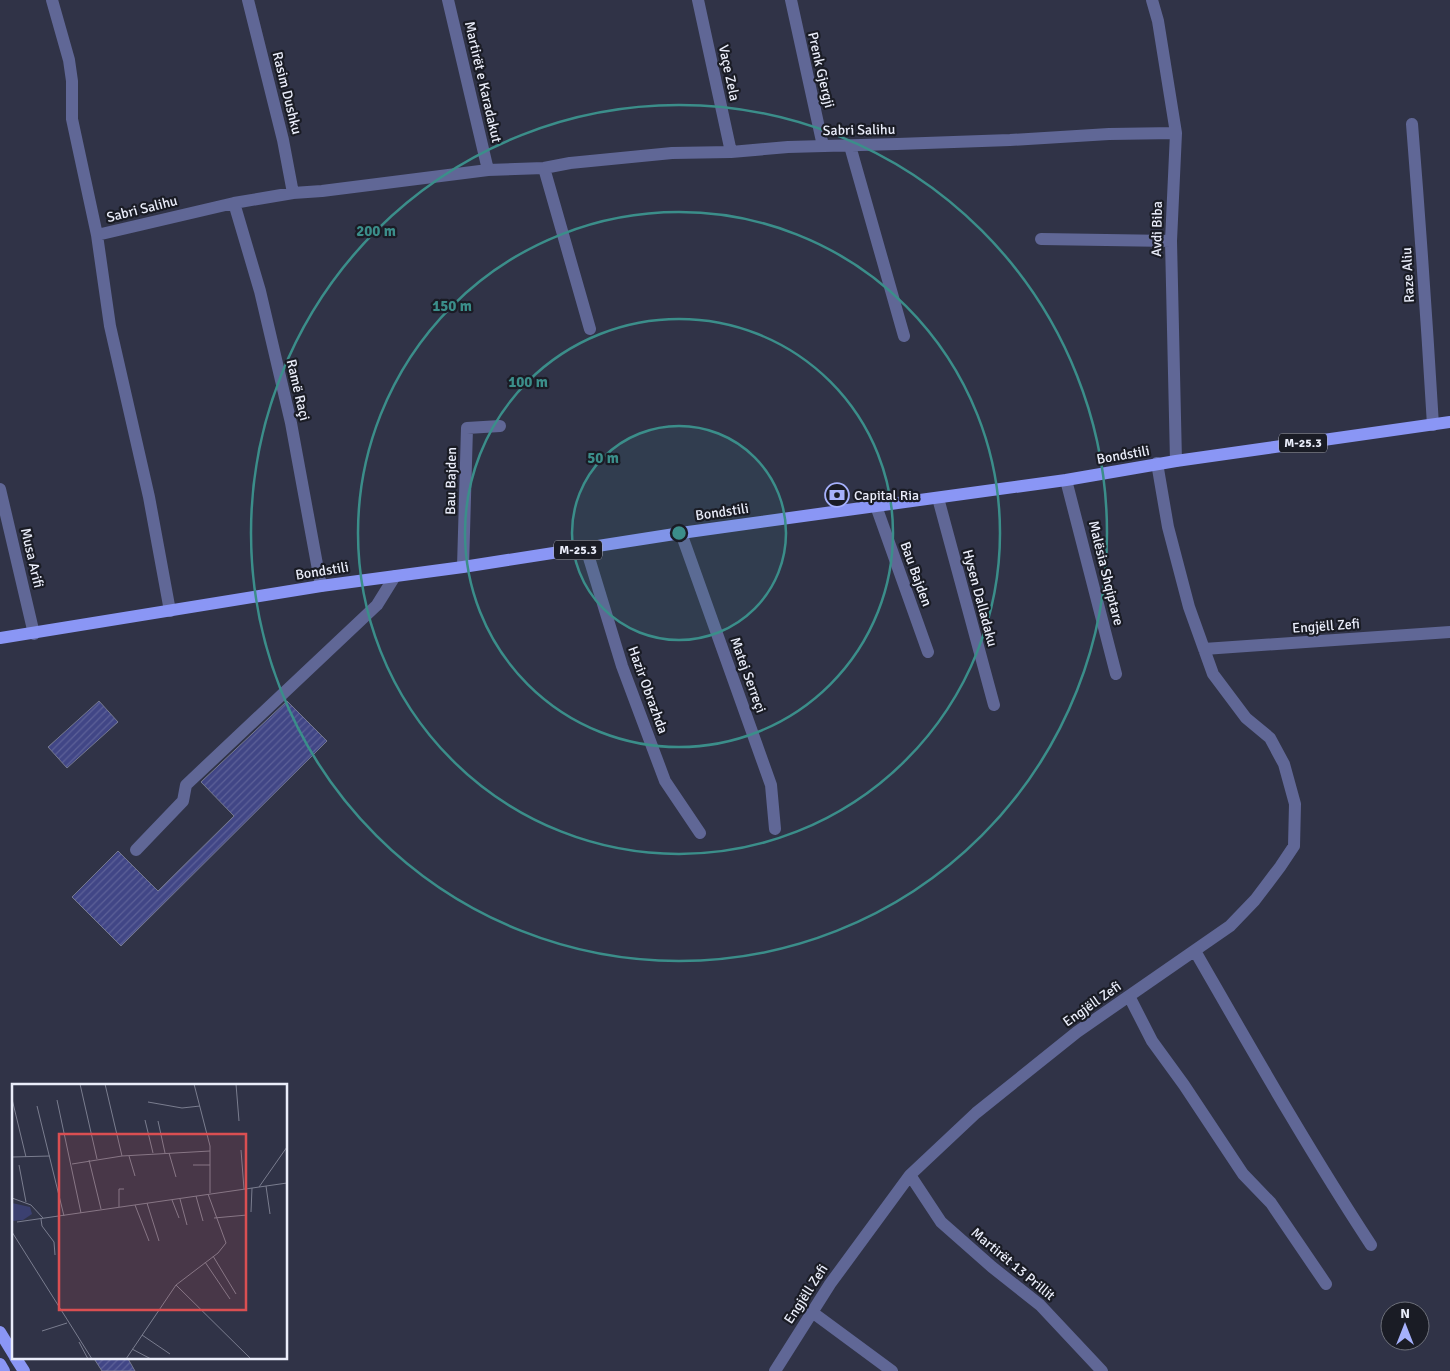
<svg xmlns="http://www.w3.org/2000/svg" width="1450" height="1371" font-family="Signika,sans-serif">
<defs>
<pattern id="building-hatch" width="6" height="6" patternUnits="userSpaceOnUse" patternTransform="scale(1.25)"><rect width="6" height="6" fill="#414686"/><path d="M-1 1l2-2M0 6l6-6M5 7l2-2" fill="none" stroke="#5d6198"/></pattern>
</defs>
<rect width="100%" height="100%" fill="#303347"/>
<path fill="url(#building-hatch)" stroke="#757990" d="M99,701L118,722L67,768L48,747Z
M287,701L327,741L121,946L72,897L118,851L158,891L234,816L201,782Z
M93,1357H127L135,1371H102Z"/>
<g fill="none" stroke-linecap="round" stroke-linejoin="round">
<path stroke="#606796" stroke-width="12" d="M52,0L69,60L72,81V119L97,235L110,326L149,497L170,611
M248,0L283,140L293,193
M448,0L488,170
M698,0L731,152
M791,0L823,146
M1152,0L1158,21L1176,133L1171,241L1176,461
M1412,124C1420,224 1427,324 1433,425
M850,146L904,336
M544,168L590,329
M234,203L260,291L291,423L321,586
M97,235L234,203L293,193L322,191L488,170L544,168L570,163L672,153L731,152L788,147L897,144L1010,140L1109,134L1176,133
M1041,239L1171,241
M1066,480L1116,674
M0,489L34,634
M938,498L994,705
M876,506L928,652
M681,533L771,785L775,829
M586,548L622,666L665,781L700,833
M463,567L467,428L500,426
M1204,649L1450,632
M136,850L183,801L186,785L377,605L395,576
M1195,951C1252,1050 1308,1149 1371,1245
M1129,996L1152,1041L1184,1085L1243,1174L1271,1203L1326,1284
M910,1175L941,1222L992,1267L1040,1305L1102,1371
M812,1312L892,1371
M775,1371L830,1284L910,1175L976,1113L1077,1032L1230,926L1255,900L1280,867L1294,846L1295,804L1284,764L1270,738L1246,718L1213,674L1189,607L1168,527L1157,463"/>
<path stroke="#8a96f5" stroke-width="12" d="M0,638L321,586L463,567L681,533L876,506L1066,480L1176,461L1450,422
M0,1332L14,1355
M15,1357L24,1371
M0,1364L4,1371"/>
</g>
<circle cx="679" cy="533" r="107" fill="#3b8e8a" fill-opacity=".12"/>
<g fill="none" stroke="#3b8e8a" stroke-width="2.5">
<circle cx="679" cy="533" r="107"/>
<circle cx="679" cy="533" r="214"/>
<circle cx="679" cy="533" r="321"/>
<circle cx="679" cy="533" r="428"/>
</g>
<defs>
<g id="bank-ring" transform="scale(1.25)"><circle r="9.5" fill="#1a1c25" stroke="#a6b1fc" stroke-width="1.5"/><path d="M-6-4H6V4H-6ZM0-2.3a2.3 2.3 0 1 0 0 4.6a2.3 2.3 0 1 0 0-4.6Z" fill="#a6b1fc"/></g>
</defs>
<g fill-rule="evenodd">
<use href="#bank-ring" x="837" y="495"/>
</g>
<g text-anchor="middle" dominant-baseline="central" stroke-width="4.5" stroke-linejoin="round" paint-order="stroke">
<g fill="#1a1c25" stroke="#acaeba" stroke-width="1">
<rect x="1279" y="433.5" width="48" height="19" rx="4"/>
<rect x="554" y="540.5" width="48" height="19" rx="4"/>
</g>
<g font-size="12" font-weight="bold" fill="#eaedfa">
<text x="1303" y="443">M-25.3</text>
<text x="578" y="550">M-25.3</text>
</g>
<g font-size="14" fill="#eaedfa" stroke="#1a1c25">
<text transform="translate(821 70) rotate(77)">Prenk Gjergji</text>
<text transform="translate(729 73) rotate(78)">Vaçe Zela</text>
<text transform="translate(483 82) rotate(77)">Martirët e Karadakut</text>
<text transform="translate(287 93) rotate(76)">Rasim Dushku</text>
<text transform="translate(859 130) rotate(-1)">Sabri Salihu</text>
<text transform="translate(142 209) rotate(-14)">Sabri Salihu</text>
<text transform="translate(1157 229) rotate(-89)">Avdi Biba</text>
<text transform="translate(1408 275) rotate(-93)">Raze Aliu</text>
<text transform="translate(298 390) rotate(77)">Ramë Raçi</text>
<text transform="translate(1123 455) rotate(-10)">Bondstili</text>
<text transform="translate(451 481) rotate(-89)">Bau Bajden</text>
<text transform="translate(722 512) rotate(-8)">Bondstili</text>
<text transform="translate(32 558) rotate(77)">Musa Arifi</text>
<text transform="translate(322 571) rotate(-9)">Bondstili</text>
<text transform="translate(1106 573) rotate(76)">Malësia Shqiptare</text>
<text transform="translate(916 574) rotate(70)">Bau Bajden</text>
<text transform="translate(980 598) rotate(75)">Hysen Dalladaku</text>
<text transform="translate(1326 626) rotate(-4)">Engjëll Zefi</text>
<text transform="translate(748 675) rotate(70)">Matej Serreçi</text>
<text transform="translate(648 690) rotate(70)">Hazir Obrazhda</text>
<text transform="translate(1092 1004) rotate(-35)">Engjëll Zefi</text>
<text transform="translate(1013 1264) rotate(40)">Martirët 13 Prillit</text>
<text transform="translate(806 1294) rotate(-57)">Engjëll Zefi</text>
</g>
<g font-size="14" fill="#eaedfa" stroke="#1a1c25" text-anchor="start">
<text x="854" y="495">Capital Ria</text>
</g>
</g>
<g transform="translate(12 1084)">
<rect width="275" height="275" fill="#303347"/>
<path d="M0,119L18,123L20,130L11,136L0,137Z" fill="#3b4070"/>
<path fill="none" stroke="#7a7d8f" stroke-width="1" d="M68,0L85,75M93,0L110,72M182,0L198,62V109M224,0L227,37M0,15L14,73M45,16L69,129M136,18L170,24L188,22M25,22L52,132M133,36L141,69M146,37L153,69M229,66L232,105M157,69L164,93M117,72L123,92M0,73L38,72M77,76L89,125M60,80L110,72L198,67M7,81L14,118M181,81H198M254,102L258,130M247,103L275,63M184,112L191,137M0,114L19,121L31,134M168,115L175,141M160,116L167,134M135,119L147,157M123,121L137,157M107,123V105H112M239,128L240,104M202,134L235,131M29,135L30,142L42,158L43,171M5,138L275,99M0,148L80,275M201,172L224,210M193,178L218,215M164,201L239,275M30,247L55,239M130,251L158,270M67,258L76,275M120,265L139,275M114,275L164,201L206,169L214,159L196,110"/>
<path fill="#da4f52" fill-opacity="0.15" stroke="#da4f52" stroke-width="2.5" d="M47,50H234V226H47Z"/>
<rect width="275" height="275" fill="none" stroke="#eaedfa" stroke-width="2.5"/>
</g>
<circle cx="679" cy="533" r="8" fill="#3b8e8a" stroke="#1a1c25" stroke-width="2.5"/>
<g font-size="15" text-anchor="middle" font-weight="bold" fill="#3b8e8a" stroke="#1a1c25" stroke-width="4.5" stroke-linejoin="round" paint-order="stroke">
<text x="376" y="236">200 m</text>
<text x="452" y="311">150 m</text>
<text x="528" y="387">100 m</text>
<text x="603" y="463">50 m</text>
</g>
<g transform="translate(1405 1326)"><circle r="24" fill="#1a1c25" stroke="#6d707a"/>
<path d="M0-4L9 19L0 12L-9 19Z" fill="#a6b1fc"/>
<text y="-8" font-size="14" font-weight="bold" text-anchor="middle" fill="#eaedfa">N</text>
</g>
</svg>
